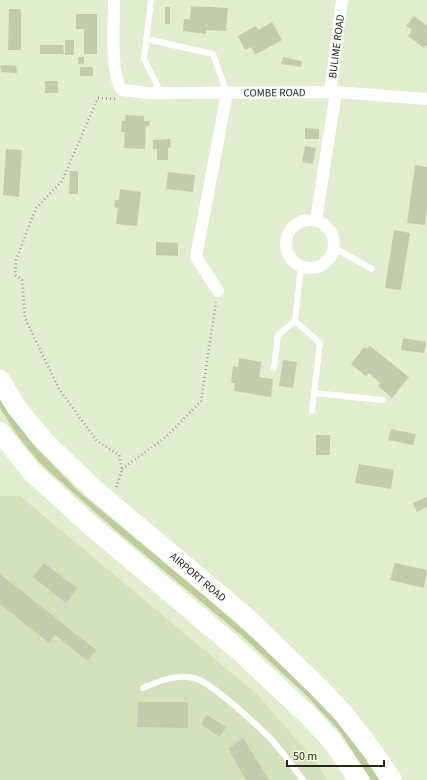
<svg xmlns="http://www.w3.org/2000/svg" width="427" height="780" font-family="'Source Sans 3',sans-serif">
<rect width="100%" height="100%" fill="#e2ecce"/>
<path fill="#d5e0bc" d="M0,496H20L259,696L317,763L327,780H0Z"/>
<path fill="#bdcc9b" d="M0,397L30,441L78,491L202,594L263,647L333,714L364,756L379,780H371L341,733L305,694L241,635L114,529L40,463L17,435L0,408Z"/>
<path fill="#c2cbae" d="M191,6L228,8L226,31L206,30V34L183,31L184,19H190Z
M165,7H170V24H165Z
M9,9H21V50H8Z
M76,14H97V54H84V29H76Z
M414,16L427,26V46L426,45L424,48L408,36L412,30L406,26Z
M272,22L282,40L255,55L251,47L245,50L238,36L256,26L258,30Z
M65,40H74V55H65Z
M40,45H63L64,54H40Z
M78,57H84V64H78Z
M283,57L302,61L301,67L281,64Z
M0,65L16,66L17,73L1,72Z
M80,67H93V76H80Z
M45,81H58V93H45Z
M126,115L144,116V121H150L149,126H146L145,149L124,148L125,132H121L122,121H125Z
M305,128L319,129V139H305Z
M170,139L171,147L168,148V160H157V149H153V140Z
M305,146L316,148L313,164L302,162Z
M6,149L22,150L19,197L3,195Z
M415,165L427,167V208L425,225L407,223Z
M70,171H78V194H69Z
M168,172L195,175L193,192L166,189Z
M120,189L141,192L137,226L116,224L118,208L114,207L115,200H119Z
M394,230L410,233L401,290L385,288Z
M156,242L178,243V256L156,255Z
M403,338L426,342L424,353L401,350Z
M370,346L409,377L392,398L378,386L380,383L369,373L366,376L351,364L364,347L367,349Z
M239,358L261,362L259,377L273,379L271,397L234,391L235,383H231L233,366L238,367Z
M283,360L297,362L293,388L279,386Z
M391,429L416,434L413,445L388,440Z
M316,435H330V455H316Z
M359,464L394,470L391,489L355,483Z
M427,497V507L417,512L413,503Z
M44,563L77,588L66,603L33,577Z
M395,563L427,570L424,588L390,580Z
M0,574L96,650L88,661L55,635L49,643L0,604Z
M138,702H188V728L137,727Z
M207,715L226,727L220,737L201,724Z
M243,738L269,780H246L228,749Z"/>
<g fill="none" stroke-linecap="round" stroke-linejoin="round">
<path stroke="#9aa28b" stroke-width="2.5" stroke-dasharray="1 3" stroke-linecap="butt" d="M115,99L98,98L62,181L36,208L16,260L15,275L22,280L25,318L59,389L97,441L119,455L122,469L116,488
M122,469L166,437L201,401L216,302"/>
<path stroke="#fff" stroke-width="6" d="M151,0L144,59L161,93
M146,39L213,54L227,93
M334,248L372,269
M301,267L295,321L320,343L312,411
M274,368L278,335L295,321
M314,393L382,400
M143,688C159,681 176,674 194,678C211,682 257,725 271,739C282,751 292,766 303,780"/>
<g stroke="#fff" stroke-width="12">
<path id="s1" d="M114,0C114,20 110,76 122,90L149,93L336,92L427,99"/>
<path id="s2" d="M330,93L342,0"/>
<path d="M316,220L336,92"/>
<circle cx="310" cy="244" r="24"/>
<path d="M218,291L196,257L227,93"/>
</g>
<g stroke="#fff" stroke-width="20">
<path id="s3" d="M0,380L17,408L45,442L95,490L246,617L318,687L343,713L371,749L392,780"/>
<path d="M0,432L32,472L89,524L235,647L311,718L332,741L359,780"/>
</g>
</g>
<g text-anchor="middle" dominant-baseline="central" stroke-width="3" stroke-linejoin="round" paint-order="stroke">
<g font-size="11" fill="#25281d" stroke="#eff9db">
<text stroke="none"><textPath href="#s2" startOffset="47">BULIME ROAD</textPath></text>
<text stroke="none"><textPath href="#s1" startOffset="244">COMBE ROAD</textPath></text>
<text stroke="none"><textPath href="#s3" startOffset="281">AIRPORT ROAD</textPath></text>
</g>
</g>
<path d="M287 760v6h97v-6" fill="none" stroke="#25281d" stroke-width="2"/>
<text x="293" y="760" font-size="12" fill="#25281d" stroke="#eff9db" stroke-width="3" paint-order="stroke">50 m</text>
</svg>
